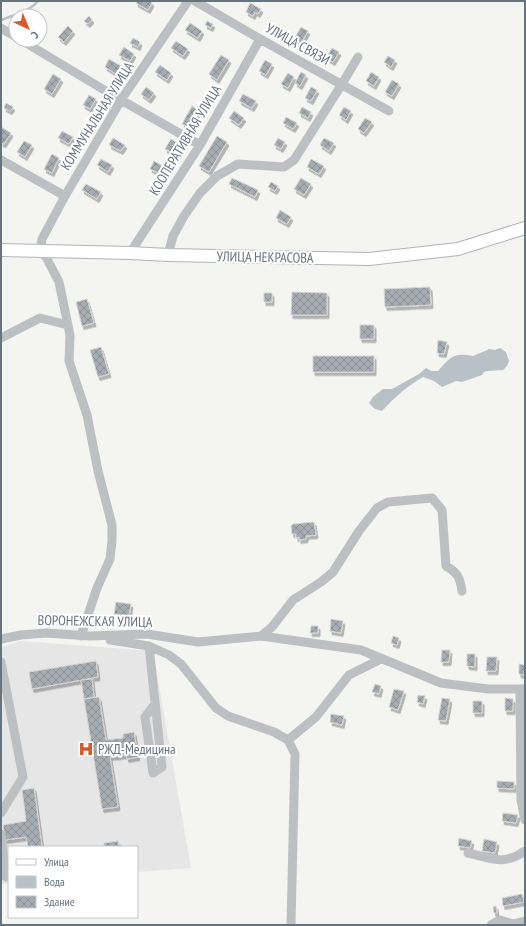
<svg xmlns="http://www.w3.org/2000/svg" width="526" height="926" font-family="'PT Sans Narrow',sans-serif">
<defs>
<pattern id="building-cross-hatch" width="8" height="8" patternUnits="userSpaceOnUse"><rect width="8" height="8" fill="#a6adb2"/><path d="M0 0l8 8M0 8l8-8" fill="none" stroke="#8b9196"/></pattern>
<filter id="shadow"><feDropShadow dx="2" dy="3.5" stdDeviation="0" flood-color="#0004"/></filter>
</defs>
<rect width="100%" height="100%" fill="#f4f5f1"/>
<path fill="#e5e6e5" d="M21,641L153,651L191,868L137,872V847H9V883L1,884V647Z"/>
<path fill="#b7c1c6" d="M500,348L506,352L509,361L507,366L503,370L487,371L484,372L482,375L462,382L456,381L442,387L434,381L423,377C407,386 395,397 382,411L375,409L369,403L373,397L383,389H392L419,374L426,368L431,371H438C450,357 454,352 473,356C479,353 484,352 489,349L495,350Z"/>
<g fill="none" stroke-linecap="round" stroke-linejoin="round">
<path stroke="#b7c1c6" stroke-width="2.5" d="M1,20C14,15 29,12 38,1"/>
</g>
<path fill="url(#building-cross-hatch)" stroke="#d6d6d4" filter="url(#shadow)" d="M137,1H150L152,3L148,10L136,3Z
M250,3L261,9L258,14L255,12L253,16L246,12Z
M89,16L92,20L88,24L84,21Z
M207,21L213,24L211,28L205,25Z
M190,23L202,31L198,38L185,30Z
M68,26L73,31L64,42L58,37Z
M301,27L308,31L301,43L294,39Z
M133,38L140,42L138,47L130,43Z
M176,41L188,49L183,56L171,48Z
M124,47L134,54L130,61L119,55Z
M332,48L339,52L333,62L326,58Z
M221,55L229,60L217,80L209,74Z
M388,56L395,60L391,67L384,62Z
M109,59L121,66L116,74L105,67Z
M265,60L272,64L266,75L259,71Z
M160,65L171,73L167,80L155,72Z
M301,72L306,75L300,86L295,83Z
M371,72L379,77L374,86L366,81Z
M288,73L294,77L288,88L281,84Z
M53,74L61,79L52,94L44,89Z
M392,80L399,84L392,96L385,92Z
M146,87L154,93L149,100L141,94Z
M311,87L317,90L311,101L305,98Z
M243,94L256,101L252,108L239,101Z
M89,95L96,99L90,109L83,105Z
M6,103L13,107L10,111L4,108Z
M192,106L199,111L190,128L182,124Z
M302,107L311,112L308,118L299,113Z
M344,107L351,111L346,120L339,115Z
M234,111L244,118L239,125L229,118Z
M286,117L297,123L293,129L283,123Z
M365,118L372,122L364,133L358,129Z
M1,127L11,133L4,144L1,143Z
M62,131L73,137L69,144L58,138Z
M217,136L227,142L209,172L199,166Z
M113,138L125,145L121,151L109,145Z
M278,138L285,142L281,149L274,145Z
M324,138L334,143L329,151L320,145Z
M171,139L180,145L175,154L165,149Z
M24,141L32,145L25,157L17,152Z
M52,154L59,158L52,173L44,169Z
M101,159L112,165L108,172L97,165Z
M311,159L324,166L319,174L307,167Z
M154,161L166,168L163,175L150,169Z
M232,178L258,190L255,197L229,184Z
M301,178L311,184L304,195L294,189Z
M271,182L278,186L275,191L268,187Z
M86,184L101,192L97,199L82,190Z
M280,210L291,217L287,224L276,218Z
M430,287L431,305L385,307L384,289Z
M292,292L327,293V315H291Z
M264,293H272V302H264Z
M87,299L94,323L82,326L76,302Z
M360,325H374V339H360Z
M438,340L447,342L444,354L437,353Z
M101,347L109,374L98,377L90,350Z
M313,356H374V372H313Z
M314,522L316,535L306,536V539L299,540V537L296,538V534H292L291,526L293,524Z
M116,602L131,604L129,616L114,614Z
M331,619L343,621L341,633L330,631Z
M311,626H318V633H310Z
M393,636L399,638L397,645L391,643Z
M442,650H450L449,662H441Z
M467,654H475V667L467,666Z
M487,657H497L496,671H486Z
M96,661L98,677L32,689L29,672Z
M519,664L525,665L524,675L519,674Z
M92,679L94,697L84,699L81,680Z
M375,684L381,686L379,694L372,692Z
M394,689L404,691L398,710L389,707Z
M418,695L425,696L423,704L417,702Z
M99,697L106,740L123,738V734L134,732L138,757L127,759L126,755L110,757L118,807L102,809L84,699Z
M442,698L450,699L446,721L438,720Z
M505,698L513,699V711H505Z
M473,701H482V713H473Z
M331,714L344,716L342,725L330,722Z
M497,781L514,782V789L497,788Z
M34,788L42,847H28L26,837L5,840L3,825L26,821L22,790Z
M503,813L518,815L516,823L502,821Z
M459,838L472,841L470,848L458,846Z
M484,839L497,842L495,853L482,851Z
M118,841L119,847H104V843Z
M522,894L524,902L503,906L502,898Z
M496,906L497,913H494L493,907Z"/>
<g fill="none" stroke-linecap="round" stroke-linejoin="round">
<g stroke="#b0b4b7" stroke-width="14">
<path id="major" d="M1,250L130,253L168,255L369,259L458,249L525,228"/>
</g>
<path stroke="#bcc0c3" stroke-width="9" d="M195,1L260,39L389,111
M1,28L16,37
M21,40L121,100L200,145
M1,160L65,196
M130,253L200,145L260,39
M168,255L173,236L184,216L200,193L217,176L238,164L284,167L294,160L342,84L358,57
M1,338L40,318L68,325
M81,636L97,588L110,559L112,541V525L98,471L87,415L69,361L70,335L59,282L46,257L40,251L42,239L65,196L121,100L188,1
M261,636L272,627L293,600L321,582L333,572L359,531L377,508L388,502L432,498L442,510L446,566C458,573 460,578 462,591
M1,639L21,635L46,633L90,636L147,634L198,642L261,636L361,650L441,683L488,689H525
M110,640L149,646L169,655L181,664L216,708L228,716L274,732L288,740L295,754L291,925
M149,646L162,767L153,773L145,717L155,704
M1,662L23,777L1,813
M520,689L521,800L525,820
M288,740L316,717L349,675L381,659
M1,834L6,877L9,876
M468,853C491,858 504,866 525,851
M491,925L500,920L513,924L525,921"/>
<use href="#major" stroke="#fff" stroke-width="12"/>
</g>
<defs>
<g id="hospital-bare" transform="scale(1.2)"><path d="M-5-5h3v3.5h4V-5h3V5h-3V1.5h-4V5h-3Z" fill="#d55a30" stroke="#fff" stroke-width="2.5" paint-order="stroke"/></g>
</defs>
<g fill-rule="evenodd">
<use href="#hospital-bare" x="86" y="749"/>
</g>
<g text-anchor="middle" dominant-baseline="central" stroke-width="4" stroke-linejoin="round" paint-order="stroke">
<g font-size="14" fill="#667480" stroke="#fff">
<text transform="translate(298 44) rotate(29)">УЛИЦА СВЯЗИ</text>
<text transform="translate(97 116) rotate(-58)">КОММУНАЛЬНАЯ УЛИЦА</text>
<text transform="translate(185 140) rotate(-59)">КООПЕРАТИВНАЯ УЛИЦА</text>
<text transform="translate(265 257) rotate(1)">УЛИЦА НЕКРАСОВА</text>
<text transform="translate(95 621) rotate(1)">ВОРОНЕЖСКАЯ УЛИЦА</text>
</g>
<g font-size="14" fill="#667480" stroke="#fff" text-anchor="start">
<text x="98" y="749">РЖД-Медицина</text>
</g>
</g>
<rect width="526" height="926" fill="none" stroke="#667480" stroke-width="4"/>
<rect x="8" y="846" width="130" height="72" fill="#ffffff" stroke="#c2c7cc"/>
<rect x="16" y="859" width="20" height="6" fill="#ffffff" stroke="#c2c7cc"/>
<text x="44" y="866" font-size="12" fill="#667480">Улица</text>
<rect x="16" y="876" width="20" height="12" fill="#b7c1c6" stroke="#c2c7cc"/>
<text x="44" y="886" font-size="12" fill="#667480">Вода</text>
<rect x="16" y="896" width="20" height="12" fill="url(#building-cross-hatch)" stroke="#c2c7cc"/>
<text x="44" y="906" font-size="12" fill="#667480">Здание</text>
<g transform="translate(28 28) rotate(136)"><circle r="19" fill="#ffffff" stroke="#c2c7cc"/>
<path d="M0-3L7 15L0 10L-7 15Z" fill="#d55a30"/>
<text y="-6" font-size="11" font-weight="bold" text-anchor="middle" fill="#667480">С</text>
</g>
</svg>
